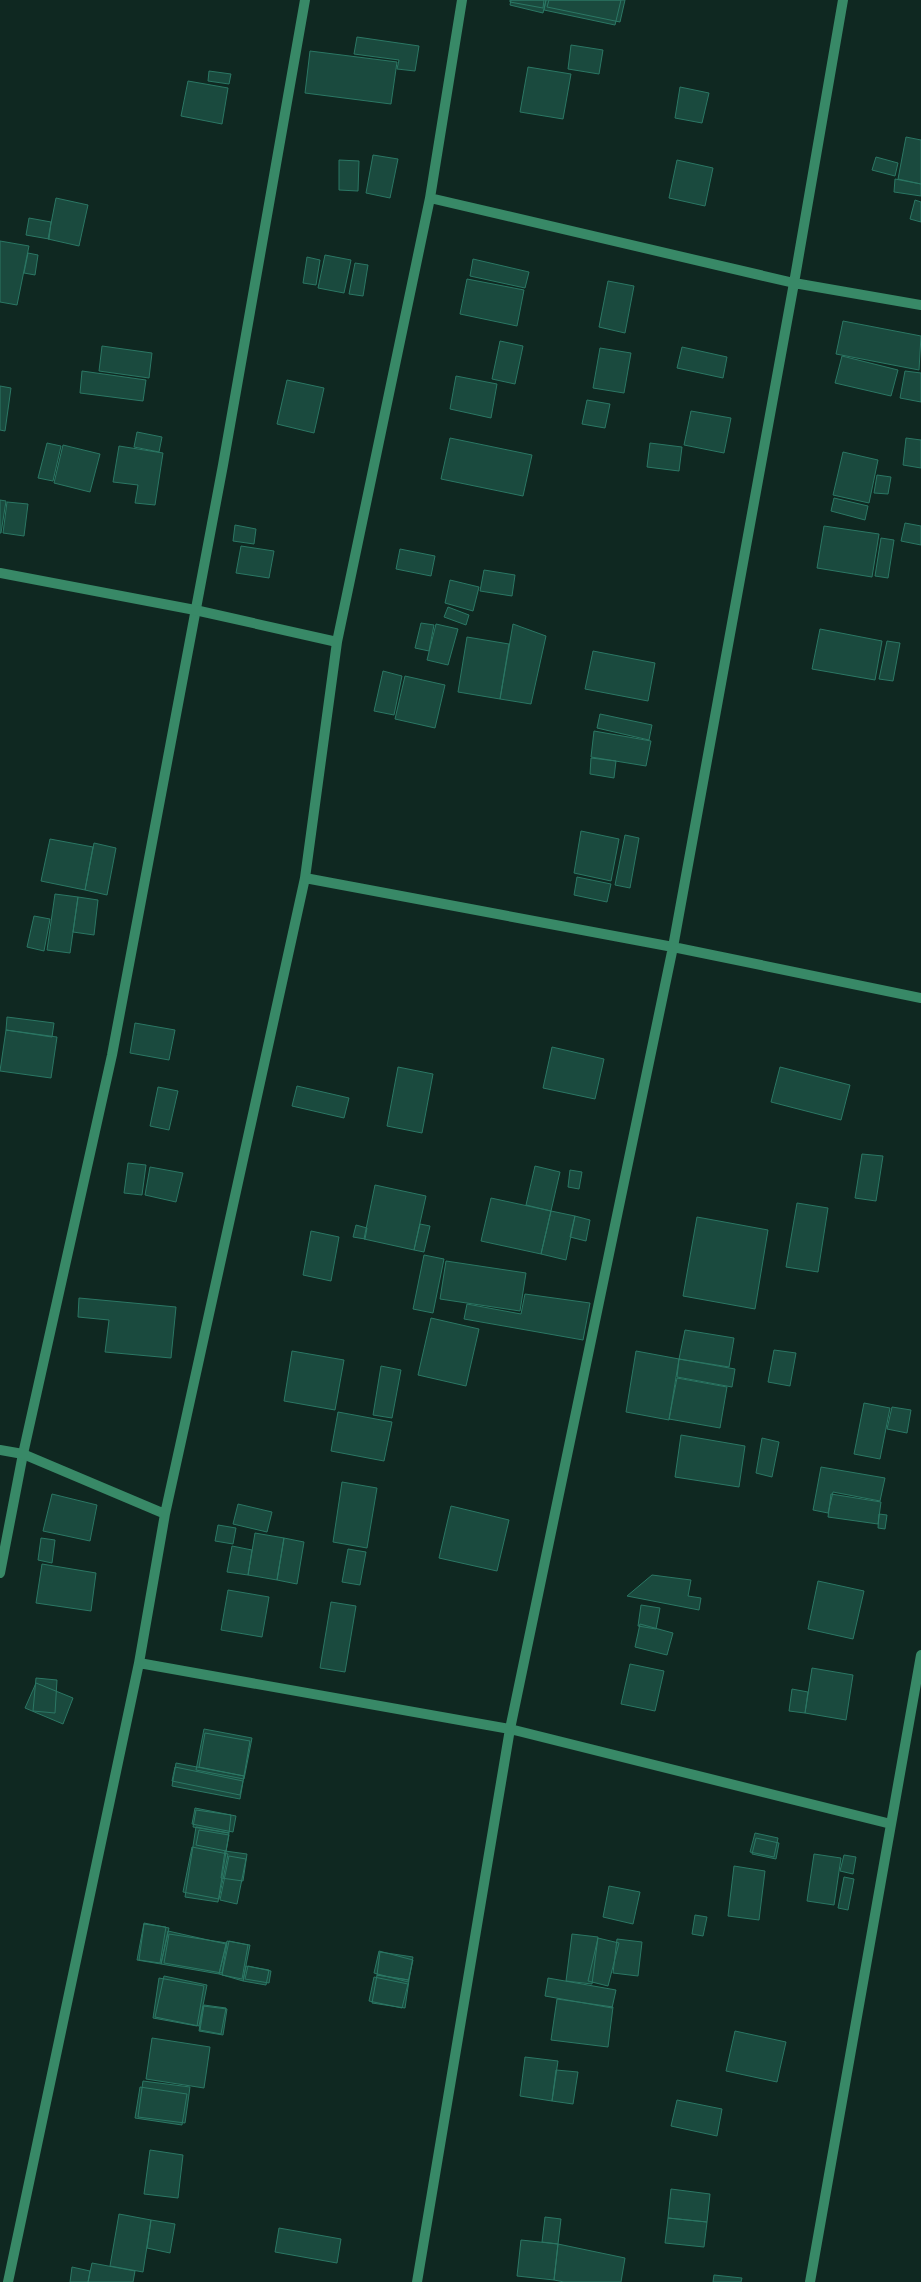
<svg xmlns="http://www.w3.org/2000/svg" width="921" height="2282" font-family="'Fira Sans Condensed',sans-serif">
<rect width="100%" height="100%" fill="#0f2821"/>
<path fill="#1a4a3e" stroke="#2b7764" d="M510,0H544L543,8L510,2Z
M511,0H546L543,13L510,5Z
M546,0H621L615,25L544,10Z
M549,0H625L620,22L547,7Z
M357,37L419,46L415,71L397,69L399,60L354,54Z
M571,45L603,50L599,74L568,69Z
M310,51L397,62L391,104L305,93Z
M528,67L571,74L563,119L520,112Z
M209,71L231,74L229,84L208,81Z
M188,81L228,88L222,124L181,116Z
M680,87L709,93L702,123L675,118Z
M906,137L921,140V184L898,179Z
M373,155L398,159L390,198L366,193Z
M876,157L898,163L895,176L872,170Z
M339,160L359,161L358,191L339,190Z
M677,160L713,168L705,206L669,198Z
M895,179L921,184V196L894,192Z
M56,198L88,205L79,246L48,239Z
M915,200L921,202V222L910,219Z
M29,218L51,222L49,239L26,235Z
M0,241L29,246L17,305L0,302Z
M28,253L38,255L35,275L24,273Z
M325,255L351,260L344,293L318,288Z
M307,257L320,260L316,285L303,283Z
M473,259L529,272L525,288L470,276Z
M355,263L368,265L363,296L349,294Z
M467,279L524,290L517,326L460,314Z
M608,281L634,286L625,333L599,327Z
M843,321L921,336L919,370L836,354Z
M500,341L523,346L515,384L492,379Z
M102,346L152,353L149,378L99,371Z
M682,347L727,357L723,378L677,368Z
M600,348L631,353L624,393L593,388Z
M842,356L898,370L891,396L835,383Z
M82,371L146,380L143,401L80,393Z
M905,371L921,373V402L900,398Z
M456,376L497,384L491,418L450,409Z
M287,380L324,388L314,433L277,424Z
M0,386L11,388L5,431L0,430Z
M587,400L610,404L605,428L582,424Z
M691,411L731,418L724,453L684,445Z
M137,432L162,437L159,452L134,447Z
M450,438L532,455L523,496L441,479Z
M906,438L921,440V468L903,465Z
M47,443L61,446L53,481L38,478Z
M650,443L682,447L679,471L647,467Z
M63,445L100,454L90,492L54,483Z
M119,446L163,453L155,505L135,503L138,485L113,482Z
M843,452L878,460L869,503L833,495Z
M877,475L891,477L888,494L874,493Z
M834,498L868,506L865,520L831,511Z
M0,500L6,501L1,533H0Z
M7,502L28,504L24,536L3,533Z
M905,523L921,526V545L901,541Z
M235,525L256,529L254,544L233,541Z
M824,526L879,534L872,577L817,568Z
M881,538L894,540L888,578L875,576Z
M241,546L274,551L269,578L236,573Z
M400,549L435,556L431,576L396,569Z
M484,570L515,575L512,596L480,591Z
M450,580L479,587L473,611L445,603Z
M448,607L469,615L466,625L444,617Z
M421,623L434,625L429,651L415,648Z
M436,624L458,629L448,665L427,660Z
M513,624L546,636L531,704L500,699Z
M820,629L882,641L875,680L812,669Z
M467,637L509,644L500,699L458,692Z
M887,641L900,643L893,681L879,679Z
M593,651L655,663L648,701L585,689Z
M383,671L402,676L394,715L374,711Z
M405,676L445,685L435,728L395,719Z
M600,714L652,725L649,740L597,728Z
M594,731L651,741L646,766L591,757Z
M591,758L616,761L614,778L590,774Z
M581,831L619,839L611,881L574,873Z
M625,835L639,838L630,888L615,885Z
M50,839L93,847L85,890L41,881Z
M94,843L116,848L107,895L85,890Z
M577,877L611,884L607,902L574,895Z
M55,894L78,897L70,953L47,950Z
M78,897L98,900L94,935L73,932Z
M34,916L50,919L44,951L27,947Z
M7,1017L54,1023L52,1037L6,1030Z
M135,1023L175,1030L169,1060L130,1053Z
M6,1030L57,1037L51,1078L0,1071Z
M552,1047L604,1059L595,1099L543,1088Z
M398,1067L433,1074L422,1133L387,1126Z
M780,1067L850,1085L841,1120L771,1102Z
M297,1086L349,1098L344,1118L292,1106Z
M158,1087L178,1091L169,1130L150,1126Z
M862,1154L883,1156L876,1201L855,1198Z
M128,1163L146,1165L142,1195L124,1193Z
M535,1166L560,1172L551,1211L526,1205Z
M150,1167L183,1173L176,1202L145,1195Z
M570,1170L582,1172L579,1189L568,1187Z
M375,1185L426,1196L414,1250L364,1239Z
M491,1198L551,1211L541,1254L481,1241Z
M797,1203L828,1208L818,1272L786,1267Z
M551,1211L575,1216L566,1260L541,1254Z
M575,1216L590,1220L586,1241L570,1237Z
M697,1217L768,1230L755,1309L683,1296Z
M420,1224L430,1226L424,1252L414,1250Z
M356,1225L367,1228L365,1239L353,1237Z
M311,1231L339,1237L331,1281L303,1275Z
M424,1255L444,1259L433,1313L413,1309Z
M446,1261L526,1273L520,1311L440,1299Z
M525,1294L590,1303L583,1340L464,1319L467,1304L521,1314Z
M79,1298L176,1307L171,1358L105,1352L109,1320L78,1317Z
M431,1318L479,1329L466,1386L418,1375Z
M685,1330L734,1338L729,1367L679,1359Z
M774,1350L796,1353L790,1386L768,1382Z
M292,1351L344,1360L335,1410L284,1401Z
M636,1351L679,1359L669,1420L626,1412Z
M679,1359L735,1369L732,1387L677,1377Z
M381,1366L401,1370L392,1418L373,1415Z
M677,1378L727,1387L720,1428L669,1419Z
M864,1403L890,1408L880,1459L854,1454Z
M892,1407L911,1410L907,1433L887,1429Z
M338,1412L392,1422L384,1461L331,1451Z
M681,1435L745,1446L739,1487L675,1477Z
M762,1438L779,1442L772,1477L756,1473Z
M821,1467L885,1478L880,1501L833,1492L828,1513L813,1510Z
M342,1482L377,1488L367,1548L333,1542Z
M52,1494L97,1505L90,1541L43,1531Z
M831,1494L881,1502L878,1524L828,1517Z
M238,1504L272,1512L267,1532L233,1524Z
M451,1506L509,1520L497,1571L439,1558Z
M879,1514L887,1515L885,1529L878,1528Z
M218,1525L236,1528L233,1544L215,1541Z
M255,1533L284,1538L277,1580L248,1575Z
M41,1538L55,1540L52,1563L38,1560Z
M284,1538L304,1542L297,1584L277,1580Z
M232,1546L252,1550L248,1575L227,1572Z
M348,1549L366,1552L360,1585L342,1582Z
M42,1564L96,1573L91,1611L36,1603Z
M652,1575L691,1580L688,1596L701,1598L699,1610L627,1596Z
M818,1581L864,1591L853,1639L808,1629Z
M228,1590L269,1597L262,1637L221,1630Z
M331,1602L356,1606L345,1672L320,1668Z
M641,1605L660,1608L656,1629L638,1626Z
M640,1624L673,1633L667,1655L635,1647Z
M630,1664L664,1671L655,1711L621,1704Z
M812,1668L853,1675L846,1720L805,1713Z
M36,1678L57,1680L55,1713L33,1711Z
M36,1683L73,1698L63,1724L25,1708Z
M792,1689L808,1692L805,1713L789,1711Z
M204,1729L252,1738L244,1779L196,1770Z
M205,1733L250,1741L244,1776L199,1767Z
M176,1763L244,1776L240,1799L172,1786Z
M175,1767L243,1781L240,1795L172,1781Z
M195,1808L236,1816L233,1832L192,1824Z
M196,1810L231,1815L229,1833L193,1827Z
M196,1827L229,1833L218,1902L185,1897Z
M199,1830L229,1835L226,1851L196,1845Z
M755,1833L778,1838L774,1857L750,1852Z
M756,1838L779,1843L776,1859L752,1854Z
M192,1847L228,1854L219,1899L183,1892Z
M225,1851L247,1854L243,1881L221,1878Z
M814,1854L841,1858L834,1905L807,1901Z
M844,1855L856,1857L853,1874L840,1871Z
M229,1856L246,1859L237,1904L220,1900Z
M734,1866L765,1871L759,1920L728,1916Z
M844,1877L854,1879L848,1910L838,1908Z
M609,1886L640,1892L633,1924L603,1917Z
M695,1915L707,1917L703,1936L692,1934Z
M144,1923L169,1928L161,1964L137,1960Z
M144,1924L166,1927L160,1963L139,1960Z
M168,1931L226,1944L219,1974L161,1964Z
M169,1934L227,1943L222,1973L164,1963Z
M572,1934L598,1937L592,1984L566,1981Z
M598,1938L619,1943L608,1986L588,1981Z
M617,1939L642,1942L638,1976L613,1973Z
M227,1941L250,1945L243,1981L219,1974Z
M229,1941L248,1945L242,1979L222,1975Z
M379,1951L413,1960L408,1982L374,1973Z
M380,1952L413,1957L409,1980L377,1975Z
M246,1966L269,1970L266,1985L243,1981Z
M248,1966L271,1971L269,1983L245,1979Z
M377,1975L409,1980L405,2008L372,2003Z
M164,1976L207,1985L199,2026L155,2017Z
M374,1977L408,1984L402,2008L369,2001Z
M159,1978L204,1986L197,2026L153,2018Z
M548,1978L616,1990L612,2008L545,1996Z
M557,1999L613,2007L608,2047L551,2040Z
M204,2005L226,2008L221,2034L200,2030Z
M203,2006L227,2009L223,2035L199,2031Z
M735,2031L786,2042L777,2082L726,2071Z
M152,2038L210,2047L204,2088L146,2079Z
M525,2057L558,2061L552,2101L520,2096Z
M556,2070L578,2072L573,2104L552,2101Z
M143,2081L190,2087L185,2123L138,2117Z
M140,2087L187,2094L182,2125L135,2118Z
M677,2100L722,2109L717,2136L671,2126Z
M150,2150L183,2155L178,2198L144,2194Z
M671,2189L710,2194L707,2222L668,2218Z
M119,2214L151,2220L143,2272L110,2266Z
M545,2217L561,2219L558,2244L542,2242Z
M668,2218L707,2222L704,2247L665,2243Z
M151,2220L175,2224L170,2253L147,2248Z
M279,2228L341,2239L337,2263L275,2252Z
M521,2240L558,2244L554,2280L517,2276Z
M558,2244L625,2258L621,2282H564L554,2280Z
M92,2263L135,2271L133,2282H88Z
M72,2267L90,2271L88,2282H70Z
M714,2275L742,2278L741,2282H713Z"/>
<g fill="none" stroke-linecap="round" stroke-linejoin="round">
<path stroke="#388967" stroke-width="10" d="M0,1573L23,1454L112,1055L223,465L305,0"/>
<path stroke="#388967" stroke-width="10" d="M430,198L794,283L921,305
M0,573L195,610L337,642
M305,878L673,947L921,998
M0,1450L23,1454L165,1514
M139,1663L510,1729L891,1824
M8,2282L139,1663L165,1514L305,878L337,642L430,198L462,0
M417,2282L510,1729L673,947L794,283L843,0
M810,2282L921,1655"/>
</g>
</svg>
